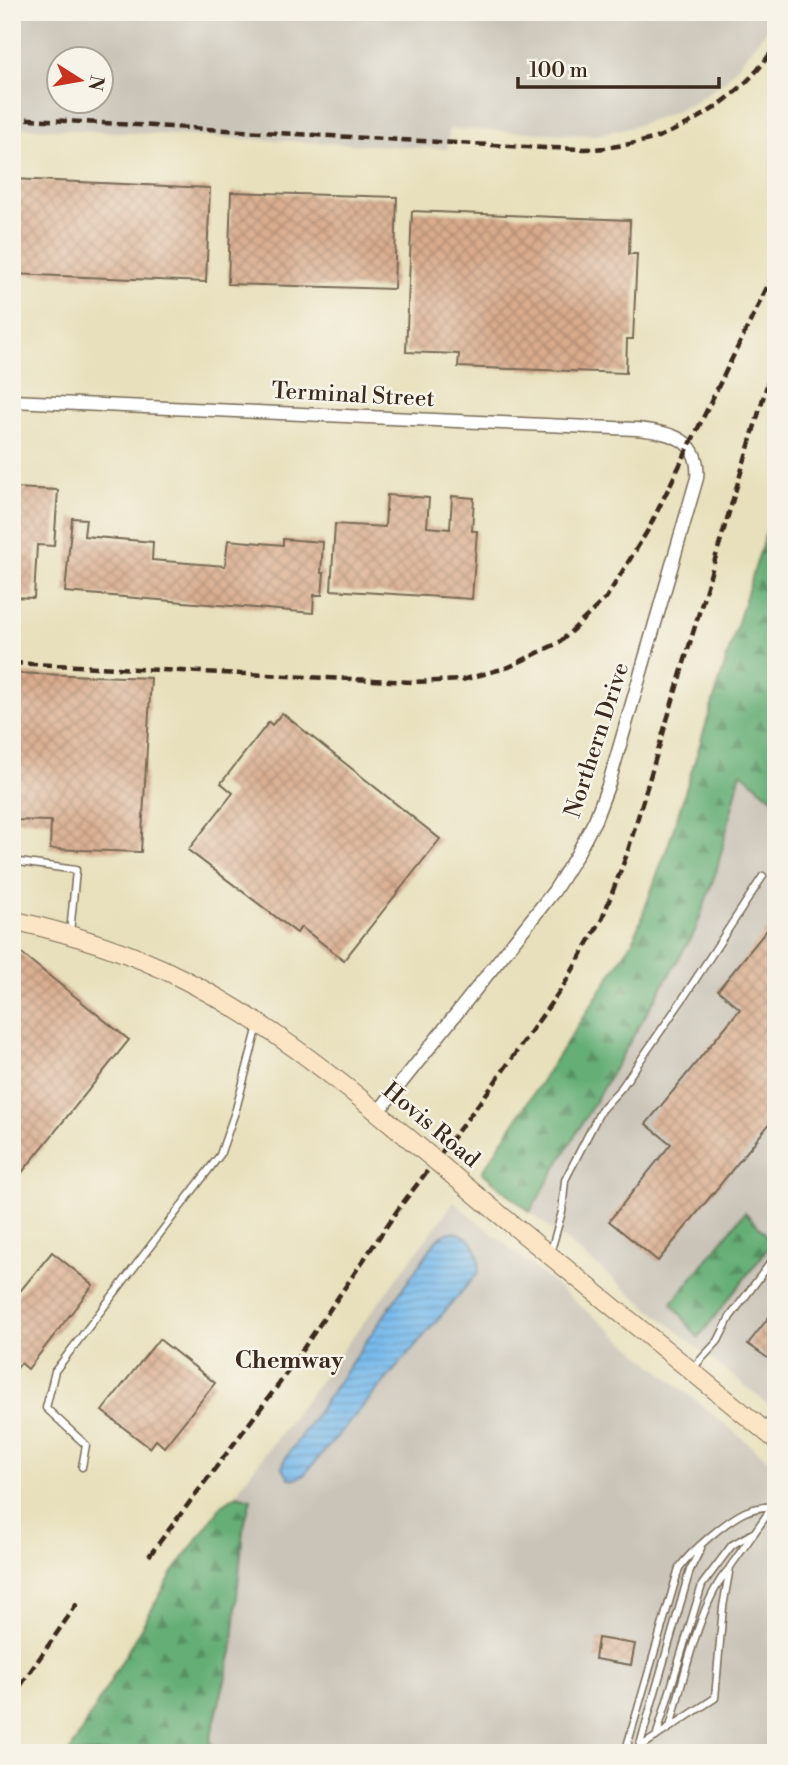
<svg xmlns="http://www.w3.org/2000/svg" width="788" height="1765" font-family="'Libre Bodoni',serif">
<defs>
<pattern id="forest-firs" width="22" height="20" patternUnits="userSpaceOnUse" patternTransform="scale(1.75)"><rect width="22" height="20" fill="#65ae76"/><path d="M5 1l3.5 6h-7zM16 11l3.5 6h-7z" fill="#548e60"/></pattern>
<pattern id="water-rules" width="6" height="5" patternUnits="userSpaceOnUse" patternTransform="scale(1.75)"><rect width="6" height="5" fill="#77baec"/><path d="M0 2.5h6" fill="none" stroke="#6397bf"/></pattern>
<pattern id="building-cross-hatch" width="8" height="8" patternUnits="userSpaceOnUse" patternTransform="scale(1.75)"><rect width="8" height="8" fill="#d9ac8d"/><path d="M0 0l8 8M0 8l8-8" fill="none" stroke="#b18c73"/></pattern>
</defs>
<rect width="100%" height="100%" fill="#f7f3e8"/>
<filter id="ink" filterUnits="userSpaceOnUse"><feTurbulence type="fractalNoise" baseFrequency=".0143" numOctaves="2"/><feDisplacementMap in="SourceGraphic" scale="14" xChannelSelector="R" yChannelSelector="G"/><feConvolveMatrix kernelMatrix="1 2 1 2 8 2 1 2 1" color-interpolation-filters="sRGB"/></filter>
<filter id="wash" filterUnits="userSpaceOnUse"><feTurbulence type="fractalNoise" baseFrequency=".00686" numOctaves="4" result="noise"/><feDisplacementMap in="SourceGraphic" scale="28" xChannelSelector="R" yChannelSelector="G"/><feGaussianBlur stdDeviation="1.57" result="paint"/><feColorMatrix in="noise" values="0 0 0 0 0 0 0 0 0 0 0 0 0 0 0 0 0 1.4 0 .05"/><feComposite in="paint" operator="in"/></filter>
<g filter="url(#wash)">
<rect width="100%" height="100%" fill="#e8e0bc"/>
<path fill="#c9c3b8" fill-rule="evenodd" d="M12,12H776V19L725,81L696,101L668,114L629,128L595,135L449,129L448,149L12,127ZM60,60H102V102H60Z
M741,771L776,801V1411L530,1212L695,931L717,869Z
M454,1202L776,1466V1738L757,1753H115L176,1642L240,1487Z"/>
<path fill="url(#forest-firs)" stroke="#506c4a" stroke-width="2" d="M768,526L776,546V801L741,772L717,869L695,931L530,1212L482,1172L633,941L671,837Z
M745,1212L773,1242L698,1338L672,1303Z
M237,1495L251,1499L243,1530L232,1652L210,1740L214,1753H69L172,1574L222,1505Z"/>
<path fill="url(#water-rules)" stroke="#597285" stroke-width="2" d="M449,1232C473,1233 482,1252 478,1273L304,1475L296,1479L289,1478L282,1468L285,1459L437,1239Z"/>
<g id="blocks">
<path fill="url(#building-cross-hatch)" d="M12,179L210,188L206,282L12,274Z
M231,192L397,197L394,289L228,284Z
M412,211L630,220L629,254H637L633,339H627L626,373L458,367L459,354L406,352Z
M12,488L58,490L54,546L37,545L34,598L12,597Z
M387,495L429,498L427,527L450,529L452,496L474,498L472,531H477L472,599L331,590L335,524L385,527Z
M72,518L86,519L84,536L153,542L152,560L225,566L228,540L283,545V539L323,542L321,573H324L322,595H314L313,613L65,592Z
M12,673L151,678L141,852L50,849L51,821L12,820Z
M282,713L440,839L344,960L301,927L297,933L188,850L233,793L221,783L269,722L272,725Z
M776,919V1116L658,1261L609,1221L671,1144L646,1124L740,1009L718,990Z
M16,949L129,1040L12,1185V953Z
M52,1252L93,1285L28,1369L21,1363L12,1374V1301Z
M776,1308V1351L769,1359L748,1344Z
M159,1339L215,1383L164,1447L156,1440L150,1448L102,1411Z
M598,1638L635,1644L631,1665L595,1659Z"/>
</g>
</g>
<g filter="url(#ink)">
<use href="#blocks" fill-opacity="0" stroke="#786a55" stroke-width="2"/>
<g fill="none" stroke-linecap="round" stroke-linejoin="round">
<g stroke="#786a55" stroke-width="9">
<path id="lane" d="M12,861L76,870L70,933
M550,1254L562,1212L565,1180L601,1110L622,1087L682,1000L763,876
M692,1369L718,1341L730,1317L771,1262
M82,1467L86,1445L46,1408L55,1371L220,1155L236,1109L258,1026
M670,1727C682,1685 700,1601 728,1570
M656,1737L702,1585L732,1545L753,1533
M639,1748L690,1570L701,1548
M625,1753L679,1568C691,1551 726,1521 745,1512C754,1508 763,1507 773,1506
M631,1753L715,1698L723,1607L730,1567L776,1502"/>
</g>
<g stroke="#786a55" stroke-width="15">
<path id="street" d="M12,401L636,429C669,432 701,438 697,478L609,783L595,820L576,856L554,891L378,1112"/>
</g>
<g stroke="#786a55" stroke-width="20">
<path id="secondary" d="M12,920C69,933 126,950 179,977C261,1018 336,1077 406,1136
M487,1204L776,1440"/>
</g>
<use href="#lane" stroke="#fff" stroke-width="6"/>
<use href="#street" stroke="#fff" stroke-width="12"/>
<use href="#secondary" stroke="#fce5c4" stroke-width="18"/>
<path stroke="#3b2a1e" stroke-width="4.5" stroke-dasharray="10 5" stroke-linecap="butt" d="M12,118L545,148C564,148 585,150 605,148C622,145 642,143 658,137C706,119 749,88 776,45
M12,663L413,682L462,680L509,667L560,642L606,598L648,530L776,269
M149,1556L279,1384L399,1208L490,1089L564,985L602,919L627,854L776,355
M12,1698L79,1601"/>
<g stroke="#786a55" stroke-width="20" stroke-linecap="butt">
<path id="secondary-bridge" d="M406,1136L487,1204"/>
</g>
<use href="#secondary-bridge" stroke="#fce5c4" stroke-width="18"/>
</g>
</g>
<g text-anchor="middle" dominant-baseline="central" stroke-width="5" stroke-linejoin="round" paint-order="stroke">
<g font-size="23" fill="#3b2a1e" stroke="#f7f3e8">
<text transform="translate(353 395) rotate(3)">Terminal Street</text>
<text transform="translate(597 740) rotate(-72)">Northern Drive</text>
<text transform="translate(431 1125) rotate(40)">Hovis Road</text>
</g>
<g font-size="24" font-weight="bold" fill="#3b2a1e" stroke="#f7f3e8">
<text x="289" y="1361">Chemway</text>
</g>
</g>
<rect width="788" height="1765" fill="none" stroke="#f7f3e8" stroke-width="42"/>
<g transform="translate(80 80) rotate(101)"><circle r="33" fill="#f7f3e8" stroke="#aca397" stroke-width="2"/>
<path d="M0-5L12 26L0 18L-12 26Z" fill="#c8321e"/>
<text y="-10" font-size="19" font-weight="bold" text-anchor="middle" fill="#3b2a1e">N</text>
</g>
<path d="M518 77v10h201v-10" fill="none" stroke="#3b2a1e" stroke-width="3.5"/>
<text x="529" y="77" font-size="21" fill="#3b2a1e" stroke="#f7f3e8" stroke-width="5" paint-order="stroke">100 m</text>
</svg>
